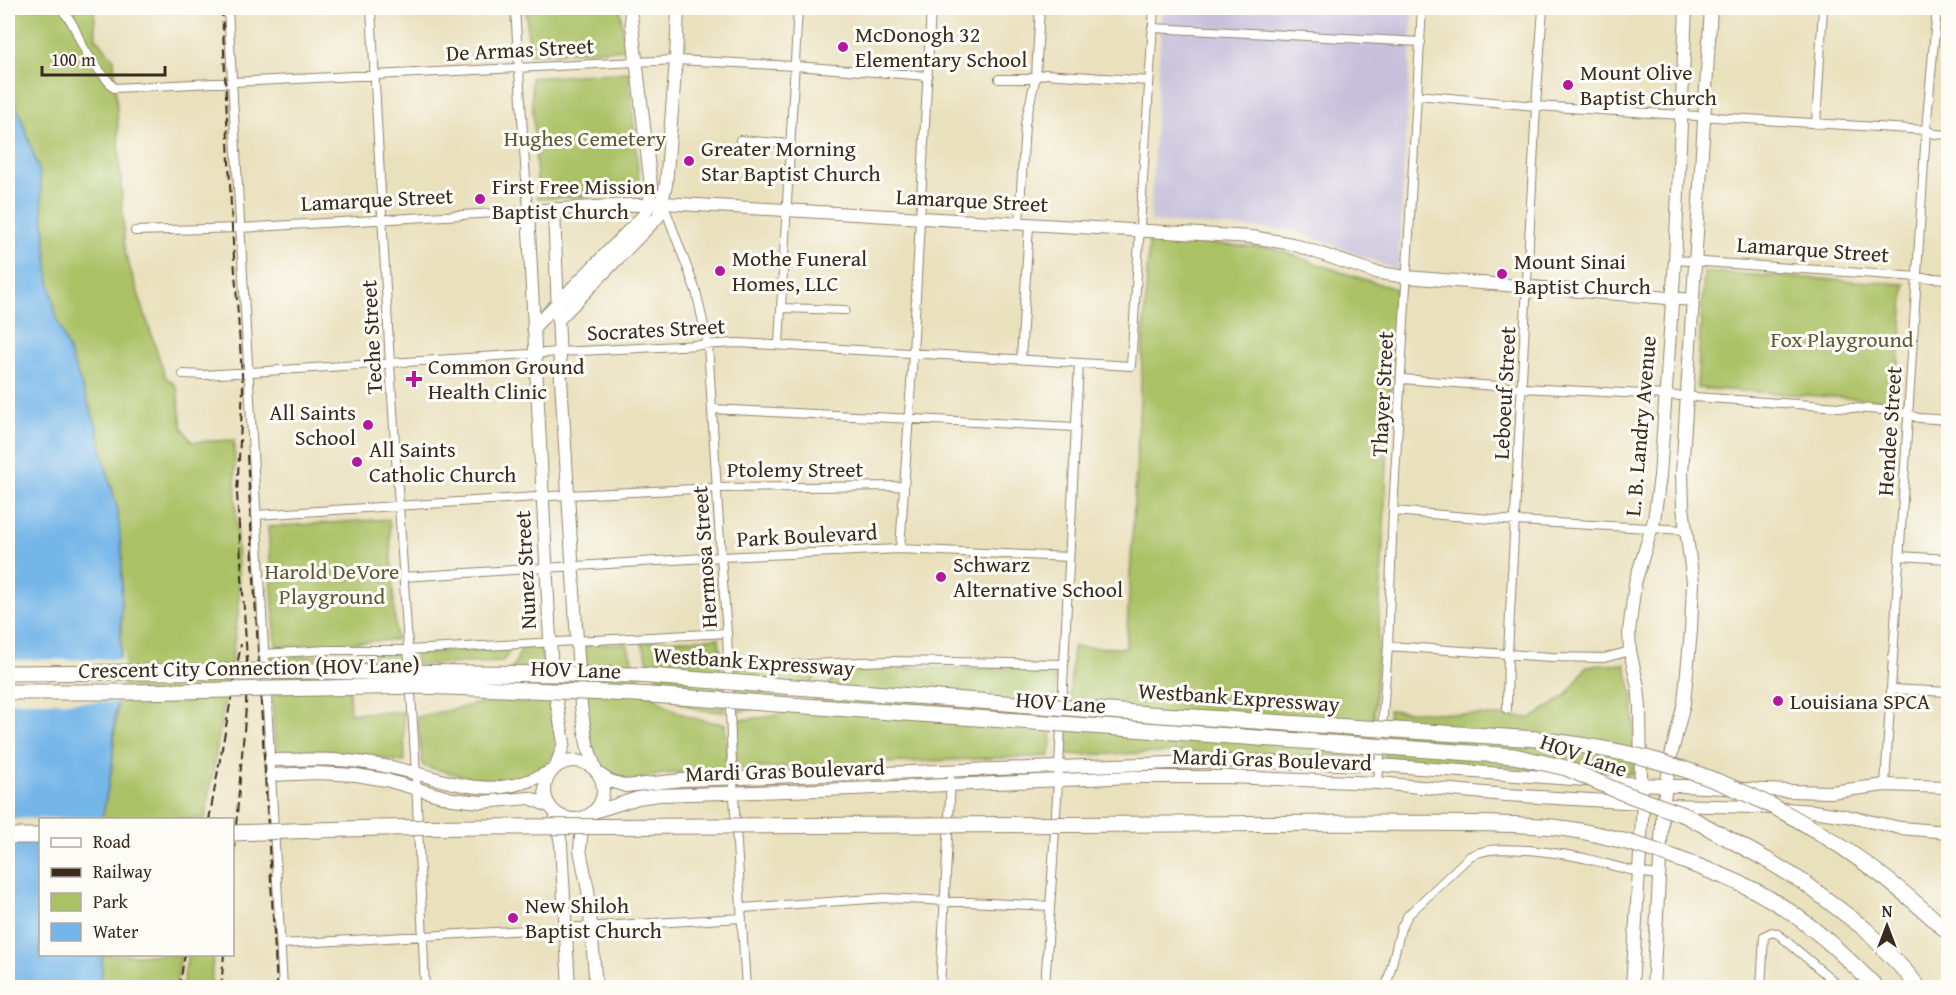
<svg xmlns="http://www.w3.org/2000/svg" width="1956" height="995" font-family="'Gentium Book Plus',serif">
<rect width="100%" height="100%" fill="#fdfcf7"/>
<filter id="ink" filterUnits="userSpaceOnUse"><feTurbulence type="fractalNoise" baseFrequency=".0167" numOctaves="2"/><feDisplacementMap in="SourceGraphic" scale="12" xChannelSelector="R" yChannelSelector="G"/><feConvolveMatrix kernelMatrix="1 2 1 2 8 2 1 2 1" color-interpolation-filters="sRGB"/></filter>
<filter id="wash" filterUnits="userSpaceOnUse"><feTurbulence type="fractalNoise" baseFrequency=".008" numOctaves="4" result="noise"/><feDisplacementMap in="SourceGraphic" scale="24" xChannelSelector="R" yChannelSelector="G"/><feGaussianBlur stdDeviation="1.35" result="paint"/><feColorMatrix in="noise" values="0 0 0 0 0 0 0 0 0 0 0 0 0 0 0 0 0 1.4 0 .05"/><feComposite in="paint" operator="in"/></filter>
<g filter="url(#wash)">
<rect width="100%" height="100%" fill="#e9e0bc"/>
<path fill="#c6c0da" d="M1162,8H1413L1398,270L1294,230L1150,222Z"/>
<path fill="#abc165" stroke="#737642" stroke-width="1.5" d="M8,8H94L96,38L114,59L125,253L165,376L177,387L182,427L192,442L234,440L239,605L231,665L205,819H102L112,766L121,662L122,554L117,508L103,457L97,428L56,316L49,278L39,170L20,114L8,90Z
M526,8H620L625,49L529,54Z
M629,72L640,192L538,199L531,78Z
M1149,240L1272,248L1344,273L1396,289L1372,757L1194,752L1065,755L1073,647L1126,648Z
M1704,272L1905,284L1896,401L1697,388Z
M389,519L396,640L276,647L268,527Z
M719,638L724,712L699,710L681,703L652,671L641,642Z
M627,643C640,698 670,718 725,724L727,771C705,772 684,772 663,774C647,776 629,786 613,779C583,766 583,674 581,645Z
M540,647C543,667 545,687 550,706C552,715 557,724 557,733C557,753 553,761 536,771C501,791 459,774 423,766L417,717L482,703L514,665L522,648Z
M512,648L502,662L416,665L415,653Z
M399,653V666L348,667L350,713L403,712L405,762L353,754L275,753L269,657Z
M1625,664L1634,701V773L1616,777L1384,758L1389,710L1532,718L1566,696L1587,666Z
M733,667L823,668C803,700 770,707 735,712Z
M836,668H1057L1050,756L736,769L734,720C772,718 826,713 836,668Z
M102,955H181L176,987H102Z
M188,955H213L211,987H182Z"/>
<path fill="#74b6e9" stroke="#587084" stroke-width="1.5" d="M8,90L20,114L39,171L49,278L56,316L97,428L103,457L117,508L122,554L120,692L115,713L112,766L102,819L40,820V954L102,955V987H8Z"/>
<path fill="#e9e0bc" d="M122,651H124V662L121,702H8V660L121,659Z
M106,817L105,820H40V842L8,843V819Z"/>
</g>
<g filter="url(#ink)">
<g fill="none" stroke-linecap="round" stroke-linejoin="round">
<g stroke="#92856d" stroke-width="10">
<path id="street" d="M228,8L283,988
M371,8L390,364L415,756L425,988
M65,14C75,23 77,37 84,48C92,63 103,75 114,88L676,60L795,66L928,76
M1152,28L1421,42
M999,79H1028L1045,74L1149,81
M1417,95L1536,106L1926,130L1935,134L1948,135
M1816,124L1823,8
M740,140L791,144
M663,203L696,291L708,344L721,557L727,633L732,764L746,988
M1019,224L1025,124L1036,76L1040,8
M135,231L240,228L528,211L515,8
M1675,260L1948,279
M782,308L845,310
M779,344L798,8
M1021,359L1029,225
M183,374L204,375L560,352L739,343L1131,366L1154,8
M1402,379L1522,388L1666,395L1896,411L1919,418L1948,420
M712,409L1076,427
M1393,511L1516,521L1686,530
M256,515L568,495L716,488L904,486
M900,549L913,354L931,8
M1899,556L1948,559
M403,577L721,557L900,549L1069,557
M1388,646L1551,657L1604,658L1630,651
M263,654L327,650H408L727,633
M729,667L889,661L1064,664
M1892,689L1948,692
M1507,709L1508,653L1536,106L1543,8
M1378,783L1388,646L1393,511L1422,8
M1885,785L1926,130L1937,8
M742,908L885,898L1050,906
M281,944L742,918
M940,988L951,780
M1045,988L1059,766L1079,363
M1386,988L1401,928L1408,915L1470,856C1489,847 1507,849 1528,850C1548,852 1568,854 1588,859C1612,865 1635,873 1659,875
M1761,988L1764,936L1772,932L1778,934L1842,988"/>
</g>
<g stroke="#92856d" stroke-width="14">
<path id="secondary" d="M554,210L560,363L581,706L587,744L596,771
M559,319L658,217L666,185L676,60L678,8
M533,328L644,215L650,203L651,186L630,8
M270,760C308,759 346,758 384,766C450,778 486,806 553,770
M545 790a29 29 0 1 1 58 0a29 29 0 1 1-58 0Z
M556,767L564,743L552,677L528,211L663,203L1252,237L1292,244L1374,272L1406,277L1693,300
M599,774L610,781L626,786L682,780L1229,761L1379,765L1641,784L1789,791L1831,792L1885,785L1948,787
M271,775L318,773L356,775L386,780L452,799L481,802L530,798L551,807
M1665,805L1757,807L1813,811L1846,816L1900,828L1948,832
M594,812L638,798L659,795L852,789L1134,777H1227L1378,783L1506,795L1642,803
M556,818L561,844L569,988
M585,821L581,837L580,850L588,890L596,988
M1632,988L1643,803L1641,784L1640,707L1638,687L1630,651L1629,632L1635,583L1654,520L1660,476L1675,260L1686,8
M1653,988L1663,805L1671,756L1684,703L1691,631L1693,582L1683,507L1682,474L1711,8"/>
</g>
<g stroke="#92856d" stroke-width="17">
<path id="highway" d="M8,836H40"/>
</g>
<use href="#street" stroke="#fff" stroke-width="8"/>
<use href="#secondary" stroke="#fff" stroke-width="12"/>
<use href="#highway" stroke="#fff" stroke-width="15"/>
<path stroke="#3b2a1e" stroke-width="2" stroke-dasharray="9 4.5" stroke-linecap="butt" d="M222,8L232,228L243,389L237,493L247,660L246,707L232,874
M247,455L277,988
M209,820L241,644
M179,988L185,954
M221,988L224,954"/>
<g stroke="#92856d" stroke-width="17" stroke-linecap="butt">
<path id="highway-bridge" d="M8,673L305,671L636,675L1162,715L1537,739C1577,744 1618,750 1657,761C1769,792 1865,854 1948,932
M8,692H134L419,686L636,694L1514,756L1566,768L1618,791L1687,816L1767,860L1806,884L1865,929L1907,973L1919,988
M232,833L376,828L483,827L1384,823C1440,824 1497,822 1553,827C1600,832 1645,846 1689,863C1716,873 1743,883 1768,898C1809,921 1844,955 1877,988"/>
</g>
<use href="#highway-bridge" stroke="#fff" stroke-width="15"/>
</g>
</g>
<g fill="#b5179e" stroke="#fdfcf7" stroke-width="2">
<circle cx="843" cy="47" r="6"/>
<circle cx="1568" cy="85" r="6"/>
<circle cx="689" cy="161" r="6"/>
<circle cx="480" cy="199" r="6"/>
<circle cx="720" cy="271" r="6"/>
<circle cx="1502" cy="274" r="6"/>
<path d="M411 370h6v6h6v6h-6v6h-6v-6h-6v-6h6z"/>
<circle cx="368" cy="425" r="6"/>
<circle cx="357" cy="462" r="6"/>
<circle cx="941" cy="577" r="6"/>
<circle cx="1778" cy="701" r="6"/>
<circle cx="513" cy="918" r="6"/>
</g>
<g text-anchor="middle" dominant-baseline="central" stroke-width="6" stroke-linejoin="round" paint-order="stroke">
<g font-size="22" fill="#3b2a1e" stroke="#fdfcf7" text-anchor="start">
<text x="855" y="34">McDonogh 32<tspan x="855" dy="25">Elementary School</tspan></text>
<text x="1580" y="72">Mount Olive<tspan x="1580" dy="25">Baptist Church</tspan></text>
<text x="701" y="148">Greater Morning<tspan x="701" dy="25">Star Baptist Church</tspan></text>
<text x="492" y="186">First Free Mission<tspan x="492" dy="25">Baptist Church</tspan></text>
<text x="732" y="258">Mothe Funeral<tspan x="732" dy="25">Homes, LLC</tspan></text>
<text x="1514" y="261">Mount Sinai<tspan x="1514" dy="25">Baptist Church</tspan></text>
<text x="428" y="366">Common Ground<tspan x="428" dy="25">Health Clinic</tspan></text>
<text x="356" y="412" text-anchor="end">All Saints<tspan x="356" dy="25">School</tspan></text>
<text x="369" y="449">All Saints<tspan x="369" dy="25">Catholic Church</tspan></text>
<text x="953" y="564">Schwarz<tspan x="953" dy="25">Alternative School</tspan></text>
<text x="1790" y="701">Louisiana SPCA</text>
<text x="525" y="905">New Shiloh<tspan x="525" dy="25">Baptist Church</tspan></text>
</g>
<g font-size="22" fill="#3b2a1e" stroke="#fdfcf7">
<text transform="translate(520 49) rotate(-3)">De Armas Street</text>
<text transform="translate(377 199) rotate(-3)">Lamarque Street</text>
<text transform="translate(972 200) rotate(3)">Lamarque Street</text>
<text transform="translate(1813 249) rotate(4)">Lamarque Street</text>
<text transform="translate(656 329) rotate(-3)">Socrates Street</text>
<text transform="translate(371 337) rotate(-93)">Teche Street</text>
<text transform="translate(1504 393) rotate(-87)">Leboeuf Street</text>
<text transform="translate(1382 394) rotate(-87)">Thayer Street</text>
<text transform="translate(1640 426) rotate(-85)">L. B. Landry Avenue</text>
<text transform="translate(1889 431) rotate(-86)">Hendee Street</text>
<text x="795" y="469">Ptolemy Street</text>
<text transform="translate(807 535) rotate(-3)">Park Boulevard</text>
<text transform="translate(704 557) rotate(-94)">Hermosa Street</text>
<text transform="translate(525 570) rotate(-93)">Nunez Street</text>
<text transform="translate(754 661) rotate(4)">Westbank Expressway</text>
<text transform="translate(249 667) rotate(-1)">Crescent City Connection (HOV Lane)</text>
<text transform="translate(576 669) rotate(2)">HOV Lane</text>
<text transform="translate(1239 697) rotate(4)">Westbank Expressway</text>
<text transform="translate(1061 702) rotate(4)">HOV Lane</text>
<text transform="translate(1584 755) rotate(19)">HOV Lane</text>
<text transform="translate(1272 759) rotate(2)">Mardi Gras Boulevard</text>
<text transform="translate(785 770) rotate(-2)">Mardi Gras Boulevard</text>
</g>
<g font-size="22" fill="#5d5733" stroke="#fdfcf7">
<text x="585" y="138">Hughes Cemetery</text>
<text x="1842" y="339">Fox Playground</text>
<text x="332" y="571">Harold DeVore<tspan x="332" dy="25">Playground</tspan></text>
</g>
</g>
<rect width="1956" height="995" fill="none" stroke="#fdfcf7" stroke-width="30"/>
<rect x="39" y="818" width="195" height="138" fill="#fdfcf7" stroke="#afa8a0" stroke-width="1.5"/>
<rect x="51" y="838" width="30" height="9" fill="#ffffff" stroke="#afa8a0" stroke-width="1.5"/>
<text x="93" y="848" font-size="18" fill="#3b2a1e">Road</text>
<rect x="51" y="868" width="30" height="9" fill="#3b2a1e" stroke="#afa8a0" stroke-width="1.5"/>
<text x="93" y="878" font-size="18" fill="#3b2a1e">Railway</text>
<rect x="51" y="893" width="30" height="18" fill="#abc165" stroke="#afa8a0" stroke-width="1.5"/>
<text x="93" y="908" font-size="18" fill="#3b2a1e">Park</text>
<rect x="51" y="923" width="30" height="18" fill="#74b6e9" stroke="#afa8a0" stroke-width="1.5"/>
<text x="93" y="938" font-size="18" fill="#3b2a1e">Water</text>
<g transform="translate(1887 926)" stroke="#fdfcf7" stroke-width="4.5" paint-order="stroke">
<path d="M0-4.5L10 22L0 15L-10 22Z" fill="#3b2a1e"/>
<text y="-9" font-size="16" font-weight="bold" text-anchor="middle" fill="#3b2a1e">N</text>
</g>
<path d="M42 66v9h123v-9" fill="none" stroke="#3b2a1e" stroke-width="3"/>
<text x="51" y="66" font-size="18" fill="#3b2a1e" stroke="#fdfcf7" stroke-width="4.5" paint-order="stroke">100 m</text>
</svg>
